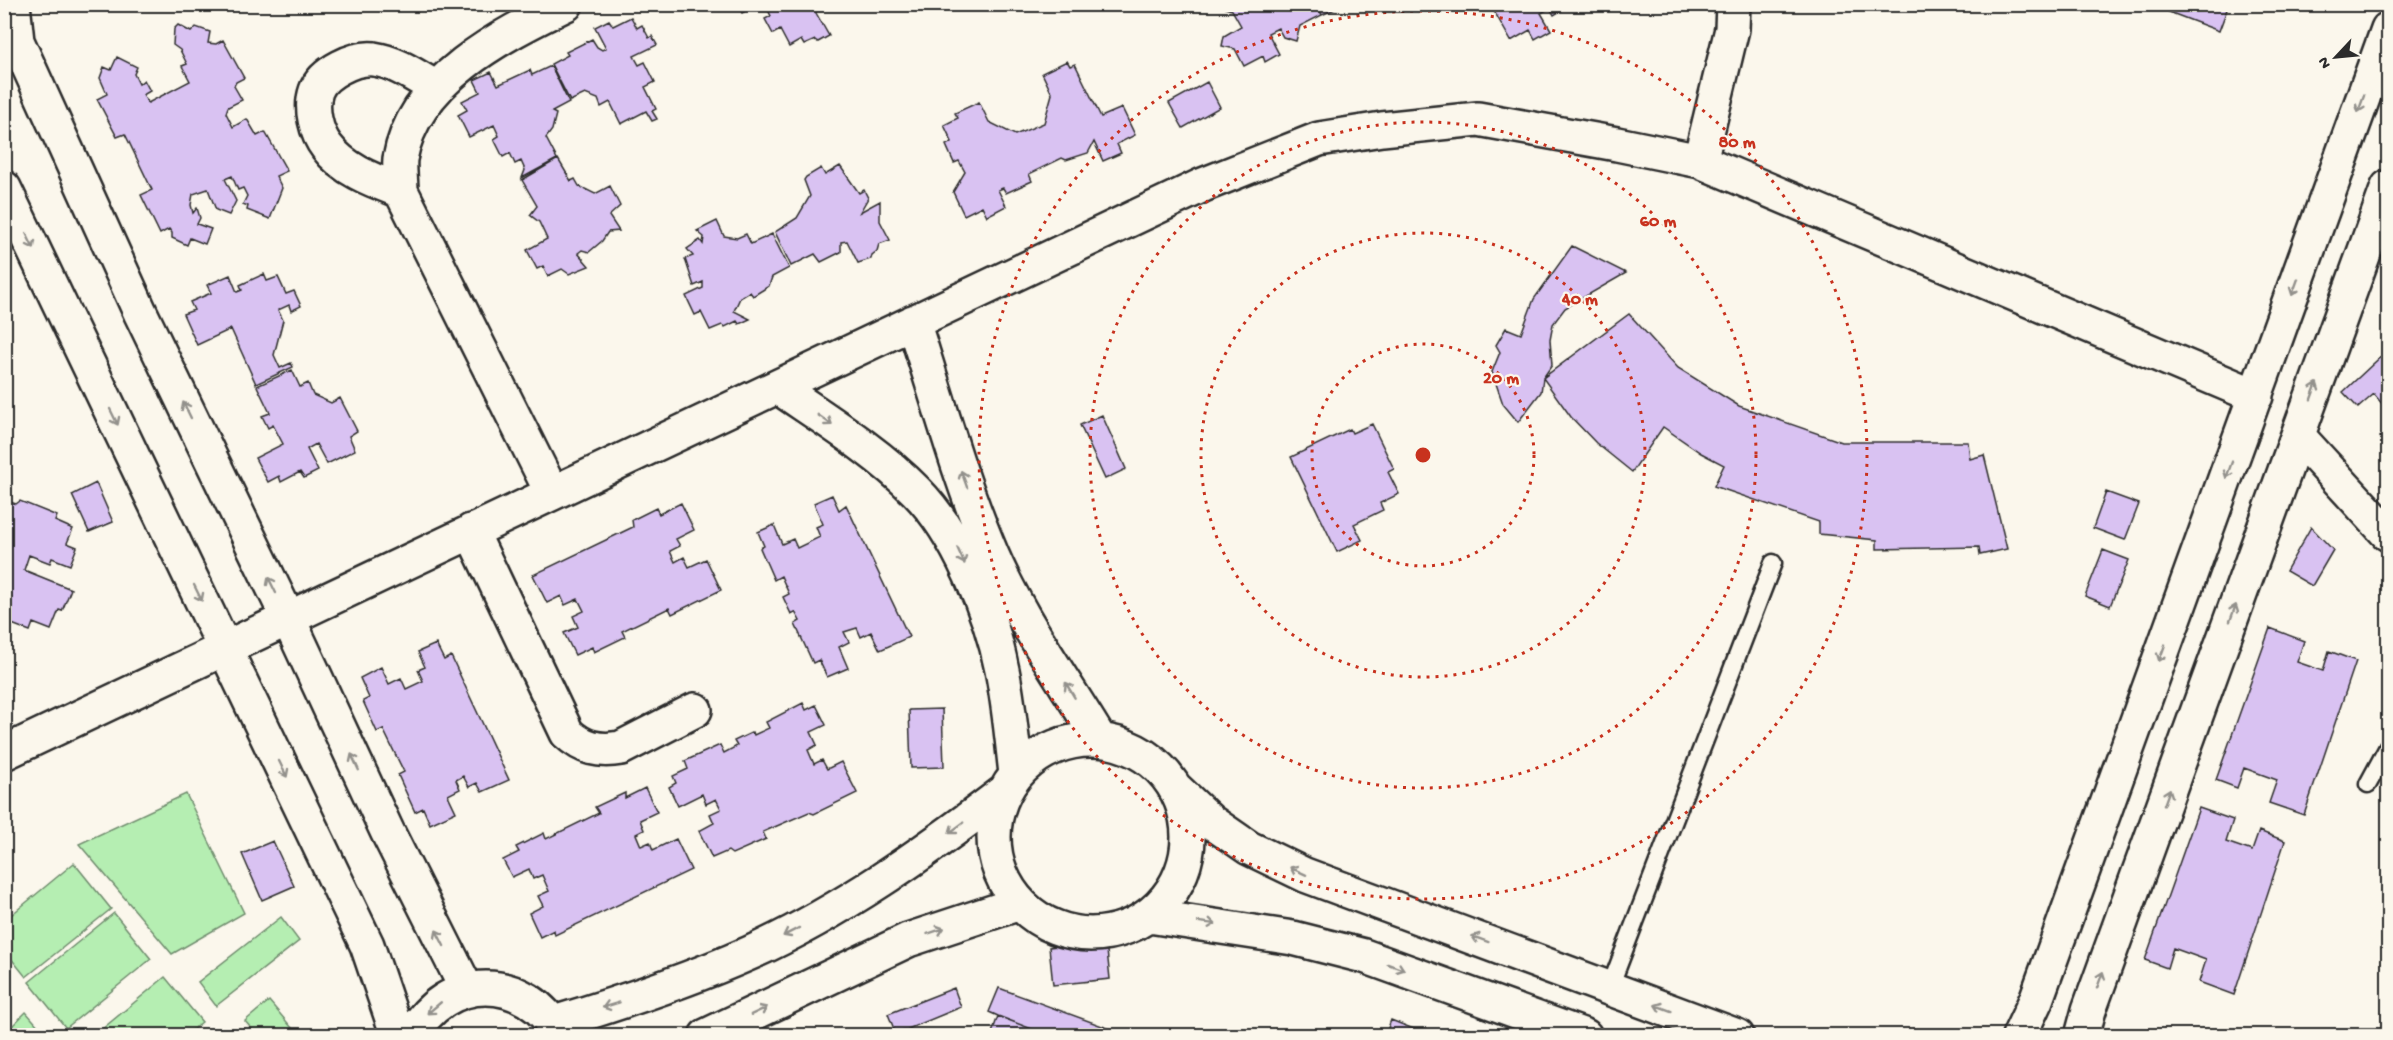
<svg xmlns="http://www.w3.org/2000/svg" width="2393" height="1040" font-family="'Gochi Hand',sans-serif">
<rect width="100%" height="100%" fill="#fbf7ec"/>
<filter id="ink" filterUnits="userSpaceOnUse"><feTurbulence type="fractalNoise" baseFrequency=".0167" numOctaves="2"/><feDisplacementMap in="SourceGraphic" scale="12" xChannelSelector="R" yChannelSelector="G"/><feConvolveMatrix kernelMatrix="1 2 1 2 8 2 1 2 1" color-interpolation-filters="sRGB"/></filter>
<g filter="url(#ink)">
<path fill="#b5eeb2" stroke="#708c6e" stroke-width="1.5" d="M186,794L244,913L172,954L79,844Z
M74,863L111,909L26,977L5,951V920Z
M114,913L151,959L66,1028L29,982Z
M281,917L299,941L216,1006L198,982Z
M165,977L202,1022L186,1035H95Z
M269,1001L298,1035H257L245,1021Z
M26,1012L46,1035H5V1033Z"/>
<path fill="#d9c2f2" stroke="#2b2b2b" stroke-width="1.5" d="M738,4H759L742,13Z
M765,4H818L816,13L829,36L818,42L815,40L804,45L801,40L789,47L780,30L773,34L765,19L771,16Z
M1226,4H1317L1322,15L1300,26L1296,41L1283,37L1278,28L1268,33L1279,54L1265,62L1263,56L1244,66L1235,49L1222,46L1224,36L1241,26L1232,10L1225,8Z
M1317,4H1345L1322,15Z
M1507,4H1566L1564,9L1554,15L1550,8L1541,13L1551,30L1535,39L1530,30L1511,41L1494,11Z
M2148,4H2229L2219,31Z
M631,17L637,28L642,25L649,38L652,36L657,45L634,56L639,65L645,62L655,82L645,87L656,109L652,111L657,119L652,121L646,111L621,124L610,102L601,107L598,99L585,94L570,101L551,64L568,55L566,52L592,39L597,47L602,50L606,48L595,27L609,20L613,26Z
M178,25L191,32L196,27L210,32L208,43L216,44L223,40L244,78L236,82L234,86L242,100L228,107L226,113L233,127L247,119L257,136L265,132L287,171L276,176L282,188L270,219L247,210L248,206L243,204L247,196L243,188L238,190L232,176L225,179L236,201L229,215L216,210L208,189L193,194L191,205L193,213L197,208L200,218L197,224L211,229L205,244L190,238L187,245L172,238V233L169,229L160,234L141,195L152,190L125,134L117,137L97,99L107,94L100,78L104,67L111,70L117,57L137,67L134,74L139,84L144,80L150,91L143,95L148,103L190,81L182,66L187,64L180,50L173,45L174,29Z
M1067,61L1070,66L1075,64L1101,117L1122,108L1135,135L1117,144L1121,153L1103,161L1094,142L1088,153L1066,160L1062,158L1029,174L1032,181L1006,193L1003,188L998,190L1006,206L987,216L982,206L964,215L953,192L965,172L959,161L954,163L946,145L952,142L944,125L958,118L955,113L979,102L989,122L1015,135L1044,123L1052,94L1042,73Z
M551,66L569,103L552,112L556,114L552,130L546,138L557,159L522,178L525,170L521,161L515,164L510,153L503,157L494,139L499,136L494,125L469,137L458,115L467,110L462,101L480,92L474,80L491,72L498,85L530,70L532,75Z
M1207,82L1220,107L1183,128L1169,103Z
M558,159L571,181L575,179L579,186L595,194L610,186L620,206L609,216L619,231L608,232L602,241L589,252L582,250L578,253L589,266L569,274L562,269L548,276L543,266L537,269L527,250L547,239L539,222L530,215L537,206L522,180Z
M840,166L859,193L864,190L868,198L860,212L880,201V221L890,240L879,244L877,251L872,255L871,259L858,263L847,241L841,242V252L821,262L815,254L791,266L775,232L797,218L810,196L804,180L806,177L821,168L825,175Z
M717,221L724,236L737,238L746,234L751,244L772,234L789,268L772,277L769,286L753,296L750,292L740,298L734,311L750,319L739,324L737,321L725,327L722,325L710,330L701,312L695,315L686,296L703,288V282L694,286L685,259L693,256L687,249L700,240L703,244L704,237L697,231Z
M1572,246L1626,273L1565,308L1553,324L1550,340L1552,365L1543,378L1541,392L1518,422L1503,404L1492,372L1500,352L1496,345L1506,328L1521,334L1534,299Z
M264,274L267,281L278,277L286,294L294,291L301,306L291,311L289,305L278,310L283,320L274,355L280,368L291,363L293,367L256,384L231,329L197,345L183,314L194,310L190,302L211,293L207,285L230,275L237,292L242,290L240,285Z
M1629,314L1678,368L1739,406L1842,442H1968L1970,459L1984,455L2007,549L1980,555L1979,547L1877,549V540L1819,534V522L1714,486L1724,465L1701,453L1663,427L1632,472L1596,443L1571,417L1543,378Z
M2388,350V411L2374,394L2358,408L2343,392Z
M292,370L300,387L308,383L313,395L331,403L340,398L357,431L349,436L355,450L327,464L316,444L307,449L318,471L304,478L300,472L281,482L279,476L268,482L255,458L283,444L273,425L268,428L262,416L270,413L257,386Z
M1102,415L1126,469L1105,479L1080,425Z
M1372,424L1394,469L1388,472L1399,494L1380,503L1383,510L1354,524L1362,540L1337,552L1291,457L1350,429L1352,433Z
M2388,429V446L2380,437Z
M96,483L113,522L89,532L72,495Z
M2106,492L2139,504L2125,540L2093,528Z
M832,495L839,510L846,505L909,637L880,650L871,632L861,637L857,628L844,632L849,642L839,647L848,668L827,677L819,660L813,663L795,624L800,621L795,612L791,614L783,597L789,594L781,576L774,580L760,548L764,546L758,532L774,525L782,544L793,539L797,548L820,537L816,527L823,524L814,503Z
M4,500L16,504L20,501L57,516L55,521L73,529L67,543L77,547L70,565L52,558L50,563L29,555L24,570L71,589L62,611L59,610L51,630L33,623L30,631L4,621V560L9,548L4,546Z
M681,503L694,530L676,539L680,546L670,551L675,562L684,557L689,567L706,559L721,590L672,614L669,608L622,631L625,637L594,652L592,647L575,655L564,633L578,627L573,616L584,611L578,599L565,605L561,596L547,603L533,575L633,527L632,520L656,508L659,514Z
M2311,527L2333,550L2312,586L2286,571Z
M2103,550L2129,560L2110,606L2085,596Z
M2270,628L2304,641L2297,662L2323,671L2329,651L2356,661L2304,815L2269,803L2277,780L2244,768L2237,788L2216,780Z
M436,644L444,660L451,656L509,780L482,792L477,783L469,787L463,776L456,780L460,789L448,795L456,812L430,824L423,808L415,812L398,775L404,772L383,729L377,732L363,701L369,698L360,678L381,667L389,684L401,678L406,689L423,681L418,670L425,667L418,652Z
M803,703L806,710L816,705L826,725L811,732L817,745L808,750L814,764L822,760L827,769L841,762L857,793L814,814L809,812L763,832L766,839L732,854L728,851L712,858L699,831L714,823L710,814L721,809L716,799L706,804L702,794L678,806L669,787L676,783L673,776L688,769L685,761L720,745L724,753L737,746L734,741L753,732L754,735L769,728L766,722Z
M942,709L944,767L911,768L909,710Z
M645,788L657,812L640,820L644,830L636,834L641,846L650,842L653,850L676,839L691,870L555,935L554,930L540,937L529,913L543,906L538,896L549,891L542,875L533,879L529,869L512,877L503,860L519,852L516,847L544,833L546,839L599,813L595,807L625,793V798Z
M2199,808L2233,820L2226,842L2252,851L2259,831L2285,841L2234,995L2199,982L2206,960L2173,948L2167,968L2145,960Z
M273,841L294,886L262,900L242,854Z
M1106,941L1110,979L1053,985L1049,947Z
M954,988L961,1007L896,1034L888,1014Z
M999,988L1124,1034V1036H1050L998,1016L989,1012Z
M998,1016L1029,1028L1027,1036H991Z
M1391,1020L1431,1036H1385Z
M1029,1028L1050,1036H1027Z"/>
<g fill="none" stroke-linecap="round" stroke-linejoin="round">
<g stroke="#2b2b2b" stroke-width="21">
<path id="service" d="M2368,784L2388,747
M1610,987L1773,563"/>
</g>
<g stroke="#2b2b2b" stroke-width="38">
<path id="minor" d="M13,4L17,41L140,312L288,618L387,831L467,990
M1700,161L1732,29L1733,4
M4,188L367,945L398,1036
M401,191C375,181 345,171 327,147C316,133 310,108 316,91C323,72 355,57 374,59C396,62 417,77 436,88
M913,322C937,395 957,471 987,543C1015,613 1061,675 1100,740
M778,387C823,418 878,452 916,491C957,532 991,613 1002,670C1009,704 1012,739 1016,774
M2298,436L2388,534
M552,493L401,191C401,181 399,169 400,159C414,79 501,36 566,4
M471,531L567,733C583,748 599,752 621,748L695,710
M994 837a97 97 0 1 1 194 0a97 97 0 1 1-194 0Z
M4,753L1203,185L1319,139L1382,129L1478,119L1617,144L1700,161L2256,396
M1176,789L1210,821L1249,848L1305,875L1737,1036
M1149,916L1293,938L1364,956L1585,1036
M554,1023C620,1003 687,981 750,953C841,912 924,853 1003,793
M412,1036C445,972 527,972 560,1036
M706,1036L908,940L1020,903
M2019,1036L2036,1000L2388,29
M2082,1036L2089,1010L2388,187"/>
</g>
<use href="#service" stroke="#fbf7ec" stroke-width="16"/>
<use href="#minor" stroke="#fbf7ec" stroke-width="33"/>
</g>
<defs><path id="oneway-shaft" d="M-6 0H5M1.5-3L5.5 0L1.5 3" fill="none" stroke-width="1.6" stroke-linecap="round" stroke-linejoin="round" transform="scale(1.5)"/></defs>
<g stroke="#93918c">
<use href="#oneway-shaft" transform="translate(2361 104) rotate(110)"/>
<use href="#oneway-shaft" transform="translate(30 241) rotate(64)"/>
<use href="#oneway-shaft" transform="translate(2295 287) rotate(110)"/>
<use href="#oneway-shaft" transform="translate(2314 391) rotate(-70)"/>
<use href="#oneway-shaft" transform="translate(187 410) rotate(-116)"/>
<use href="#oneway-shaft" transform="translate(114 417) rotate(64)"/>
<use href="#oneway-shaft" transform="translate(825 420) rotate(35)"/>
<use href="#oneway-shaft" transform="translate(2229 470) rotate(110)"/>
<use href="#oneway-shaft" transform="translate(964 479) rotate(-110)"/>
<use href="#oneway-shaft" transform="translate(961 556) rotate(66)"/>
<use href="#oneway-shaft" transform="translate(272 585) rotate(-116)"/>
<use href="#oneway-shaft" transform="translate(198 593) rotate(64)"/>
<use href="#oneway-shaft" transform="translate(2233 613) rotate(-70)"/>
<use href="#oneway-shaft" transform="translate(2162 653) rotate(110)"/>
<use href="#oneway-shaft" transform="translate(1070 690) rotate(-121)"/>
<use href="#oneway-shaft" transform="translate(355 762) rotate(-115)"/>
<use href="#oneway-shaft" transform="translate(283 769) rotate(64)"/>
<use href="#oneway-shaft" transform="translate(2167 797) rotate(-70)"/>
<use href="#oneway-shaft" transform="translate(956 828) rotate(143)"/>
<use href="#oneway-shaft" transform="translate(1298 871) rotate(-155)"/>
<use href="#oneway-shaft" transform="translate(1207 923) rotate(7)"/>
<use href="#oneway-shaft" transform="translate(936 931) rotate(-19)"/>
<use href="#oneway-shaft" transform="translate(791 932) rotate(153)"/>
<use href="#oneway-shaft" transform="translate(440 938) rotate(-117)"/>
<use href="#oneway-shaft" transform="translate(1480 939) rotate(-160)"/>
<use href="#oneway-shaft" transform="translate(1396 967) rotate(20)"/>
<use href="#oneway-shaft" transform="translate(2100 980) rotate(-70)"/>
<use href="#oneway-shaft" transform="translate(611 1005) rotate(163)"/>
<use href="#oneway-shaft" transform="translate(434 1008) rotate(140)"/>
<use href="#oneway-shaft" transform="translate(1663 1008) rotate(-160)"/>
<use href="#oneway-shaft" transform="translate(759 1011) rotate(-25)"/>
</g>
</g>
<g fill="none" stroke="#c8321e" stroke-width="3" stroke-dasharray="3 6">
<circle cx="1423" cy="455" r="111"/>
<circle cx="1423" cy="455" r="222"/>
<circle cx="1423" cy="455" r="333"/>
<circle cx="1423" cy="455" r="444"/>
</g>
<circle cx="1423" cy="455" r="9" fill="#c8321e" stroke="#fbf7ec" stroke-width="3"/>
<g font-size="18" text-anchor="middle" font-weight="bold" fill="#c8321e" stroke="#fbf7ec" stroke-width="4.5" stroke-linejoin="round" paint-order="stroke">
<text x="1737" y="147">80 m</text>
<text x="1658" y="226">60 m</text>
<text x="1580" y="304">40 m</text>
<text x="1501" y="383">20 m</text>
</g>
<rect width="2393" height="1040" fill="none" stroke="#fbf7ec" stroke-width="24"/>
<rect x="12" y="12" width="2369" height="1016" fill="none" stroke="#2b2b2b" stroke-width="2" filter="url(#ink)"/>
<g transform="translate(2336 57) rotate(244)" stroke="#fbf7ec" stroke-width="4.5" paint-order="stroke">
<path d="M0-4.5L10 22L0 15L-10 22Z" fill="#2b2b2b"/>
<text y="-9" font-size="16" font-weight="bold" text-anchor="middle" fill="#2b2b2b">N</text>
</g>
</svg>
